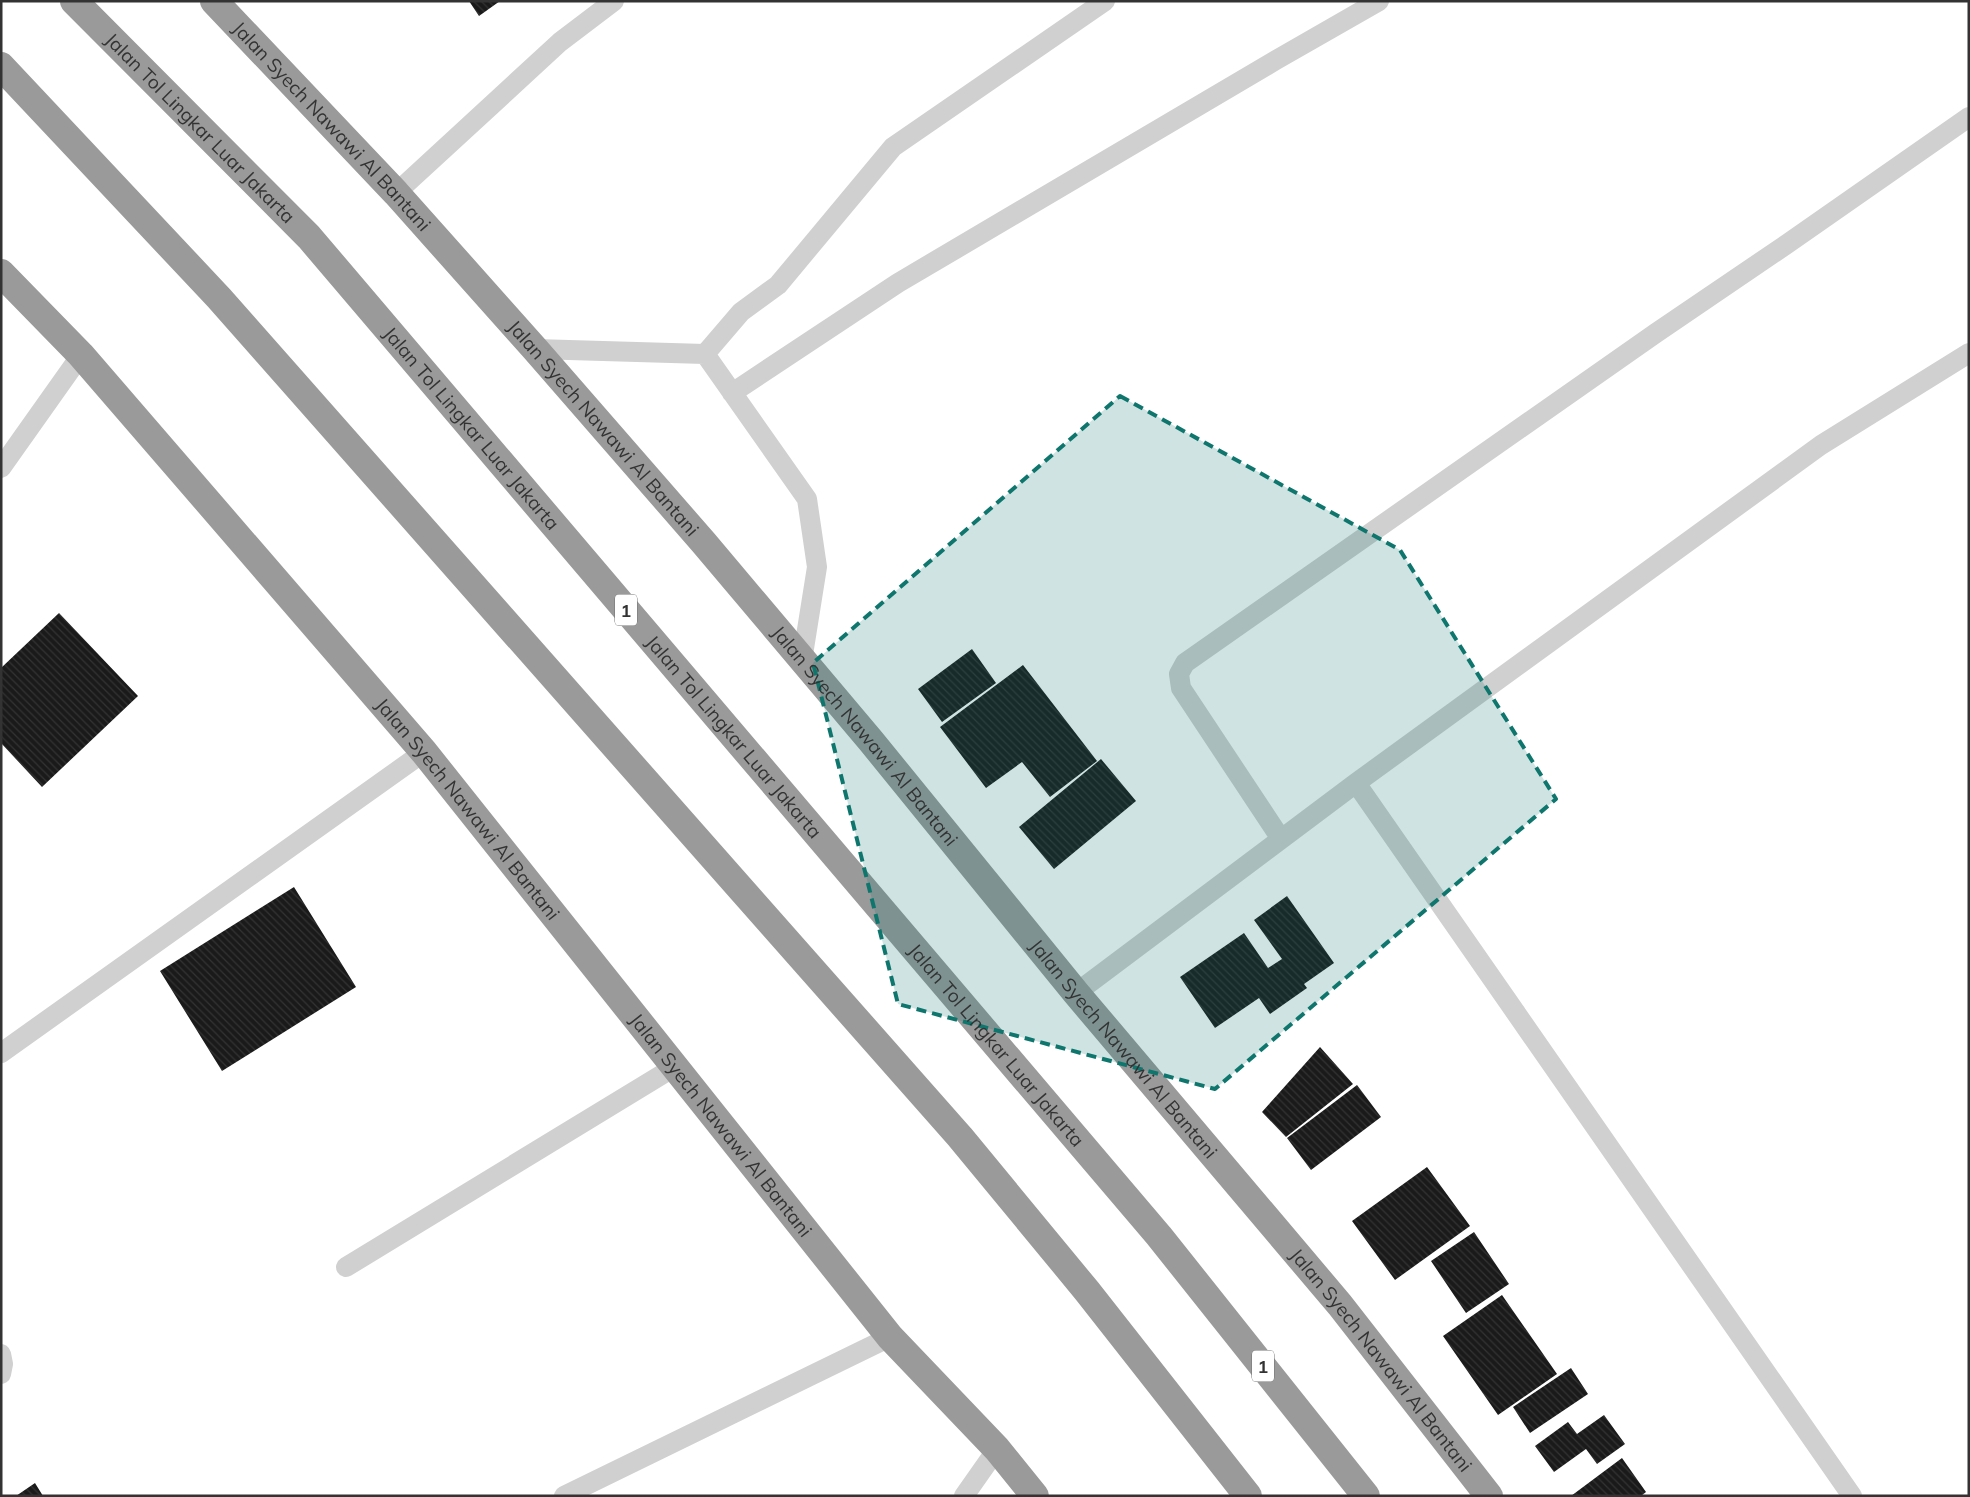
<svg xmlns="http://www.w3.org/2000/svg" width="1970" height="1497" font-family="Mulish,sans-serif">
<defs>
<pattern id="building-back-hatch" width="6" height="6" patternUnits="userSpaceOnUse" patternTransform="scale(1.25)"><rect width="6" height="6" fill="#1a1a1a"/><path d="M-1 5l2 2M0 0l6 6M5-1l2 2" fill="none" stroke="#333"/></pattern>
</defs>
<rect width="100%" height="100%" fill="#fff"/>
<path fill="url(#building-back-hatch)" d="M469,1H500L479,16Z
M59,613L138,696L42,787L1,743V668Z
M972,649L996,683L942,722L918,689Z
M1023,665L1097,761L1050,797L1022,762L986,788L940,727Z
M1101,759L1136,801L1054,869L1019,827Z
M294,887L356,987L222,1071L160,971Z
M1287,896L1334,963L1304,984L1307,988L1270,1014L1259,998L1215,1028L1180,977L1244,933L1268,968L1282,959L1254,920Z
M1320,1047L1353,1084L1286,1137L1262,1112Z
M1357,1085L1381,1117L1311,1170L1287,1138Z
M1427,1167L1470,1226L1395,1280L1352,1221Z
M1474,1232L1509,1284L1466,1313L1431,1261Z
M1502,1295L1557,1374L1498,1415L1443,1336Z
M1571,1368L1588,1394L1530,1433L1513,1407Z
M1604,1415L1625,1444L1597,1464L1586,1449L1554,1472L1535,1446L1568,1422L1577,1434Z
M1622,1458L1646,1492L1641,1496H1571Z
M35,1483L43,1496H16Z"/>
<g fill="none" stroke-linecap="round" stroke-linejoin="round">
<path stroke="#d0d0d0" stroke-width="20" d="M396,193L560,42L614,1
M535,349L705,354L807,499L817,567L802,661
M705,354L741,312L778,285L893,147L1105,1
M732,393L898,283L1276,60L1379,1
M1,468L81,355
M1356,783L1852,1496
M1281,839L1181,688L1179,674L1185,663L1656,333L1787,244L1969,117
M1076,993L1356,783L1821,445L1969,353
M1,1053L424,752
M346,1267L676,1066
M1,1354L3,1364L1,1374
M564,1496L890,1337
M964,1496L997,1449"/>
<g stroke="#9a9a9a" stroke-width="28">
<path id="s1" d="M74,1L309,237L1159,1236L1366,1496"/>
<path id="s2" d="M214,1L396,193L535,349L704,543L871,741L1076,993L1340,1305L1489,1496"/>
<path d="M1,66L219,298L960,1137L1087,1291L1248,1496"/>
<path id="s3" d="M1,273L81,355L424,752L890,1337L997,1449L1035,1496"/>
</g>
</g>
<path fill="#0f766e" fill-opacity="0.2" stroke="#0f766e" stroke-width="4" stroke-dasharray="10 6" stroke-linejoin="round" d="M1120,396L1400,550L1556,799L1215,1089L898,1004L813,663Z"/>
<g text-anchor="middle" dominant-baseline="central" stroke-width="5" stroke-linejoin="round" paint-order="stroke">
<g fill="#fff" stroke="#707070" stroke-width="1">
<rect x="615" y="594.5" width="22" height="31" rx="4"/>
<rect x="1252" y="1350.5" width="22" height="31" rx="4"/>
</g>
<g font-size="18" font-weight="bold" fill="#333">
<text x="626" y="610">1</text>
<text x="1263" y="1366">1</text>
</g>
<g font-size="19" fill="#333" stroke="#fff">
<text stroke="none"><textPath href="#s2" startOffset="172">Jalan Syech Nawawi Al Bantani</textPath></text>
<text stroke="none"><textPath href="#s1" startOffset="179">Jalan Tol Lingkar Luar Jakarta</textPath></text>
<text stroke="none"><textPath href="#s1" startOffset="584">Jalan Tol Lingkar Luar Jakarta</textPath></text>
<text stroke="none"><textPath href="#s2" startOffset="578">Jalan Syech Nawawi Al Bantani</textPath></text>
<text stroke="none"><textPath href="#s1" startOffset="989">Jalan Tol Lingkar Luar Jakarta</textPath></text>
<text stroke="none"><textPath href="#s2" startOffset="982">Jalan Syech Nawawi Al Bantani</textPath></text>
<text stroke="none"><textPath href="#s3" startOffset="711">Jalan Syech Nawawi Al Bantani</textPath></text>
<text stroke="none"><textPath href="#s1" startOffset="1394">Jalan Tol Lingkar Luar Jakarta</textPath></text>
<text stroke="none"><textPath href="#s2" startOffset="1388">Jalan Syech Nawawi Al Bantani</textPath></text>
<text stroke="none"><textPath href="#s3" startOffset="1116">Jalan Syech Nawawi Al Bantani</textPath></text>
<text stroke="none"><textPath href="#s2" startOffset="1792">Jalan Syech Nawawi Al Bantani</textPath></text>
</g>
</g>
<rect width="1970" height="1497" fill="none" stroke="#333333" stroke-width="5"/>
</svg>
